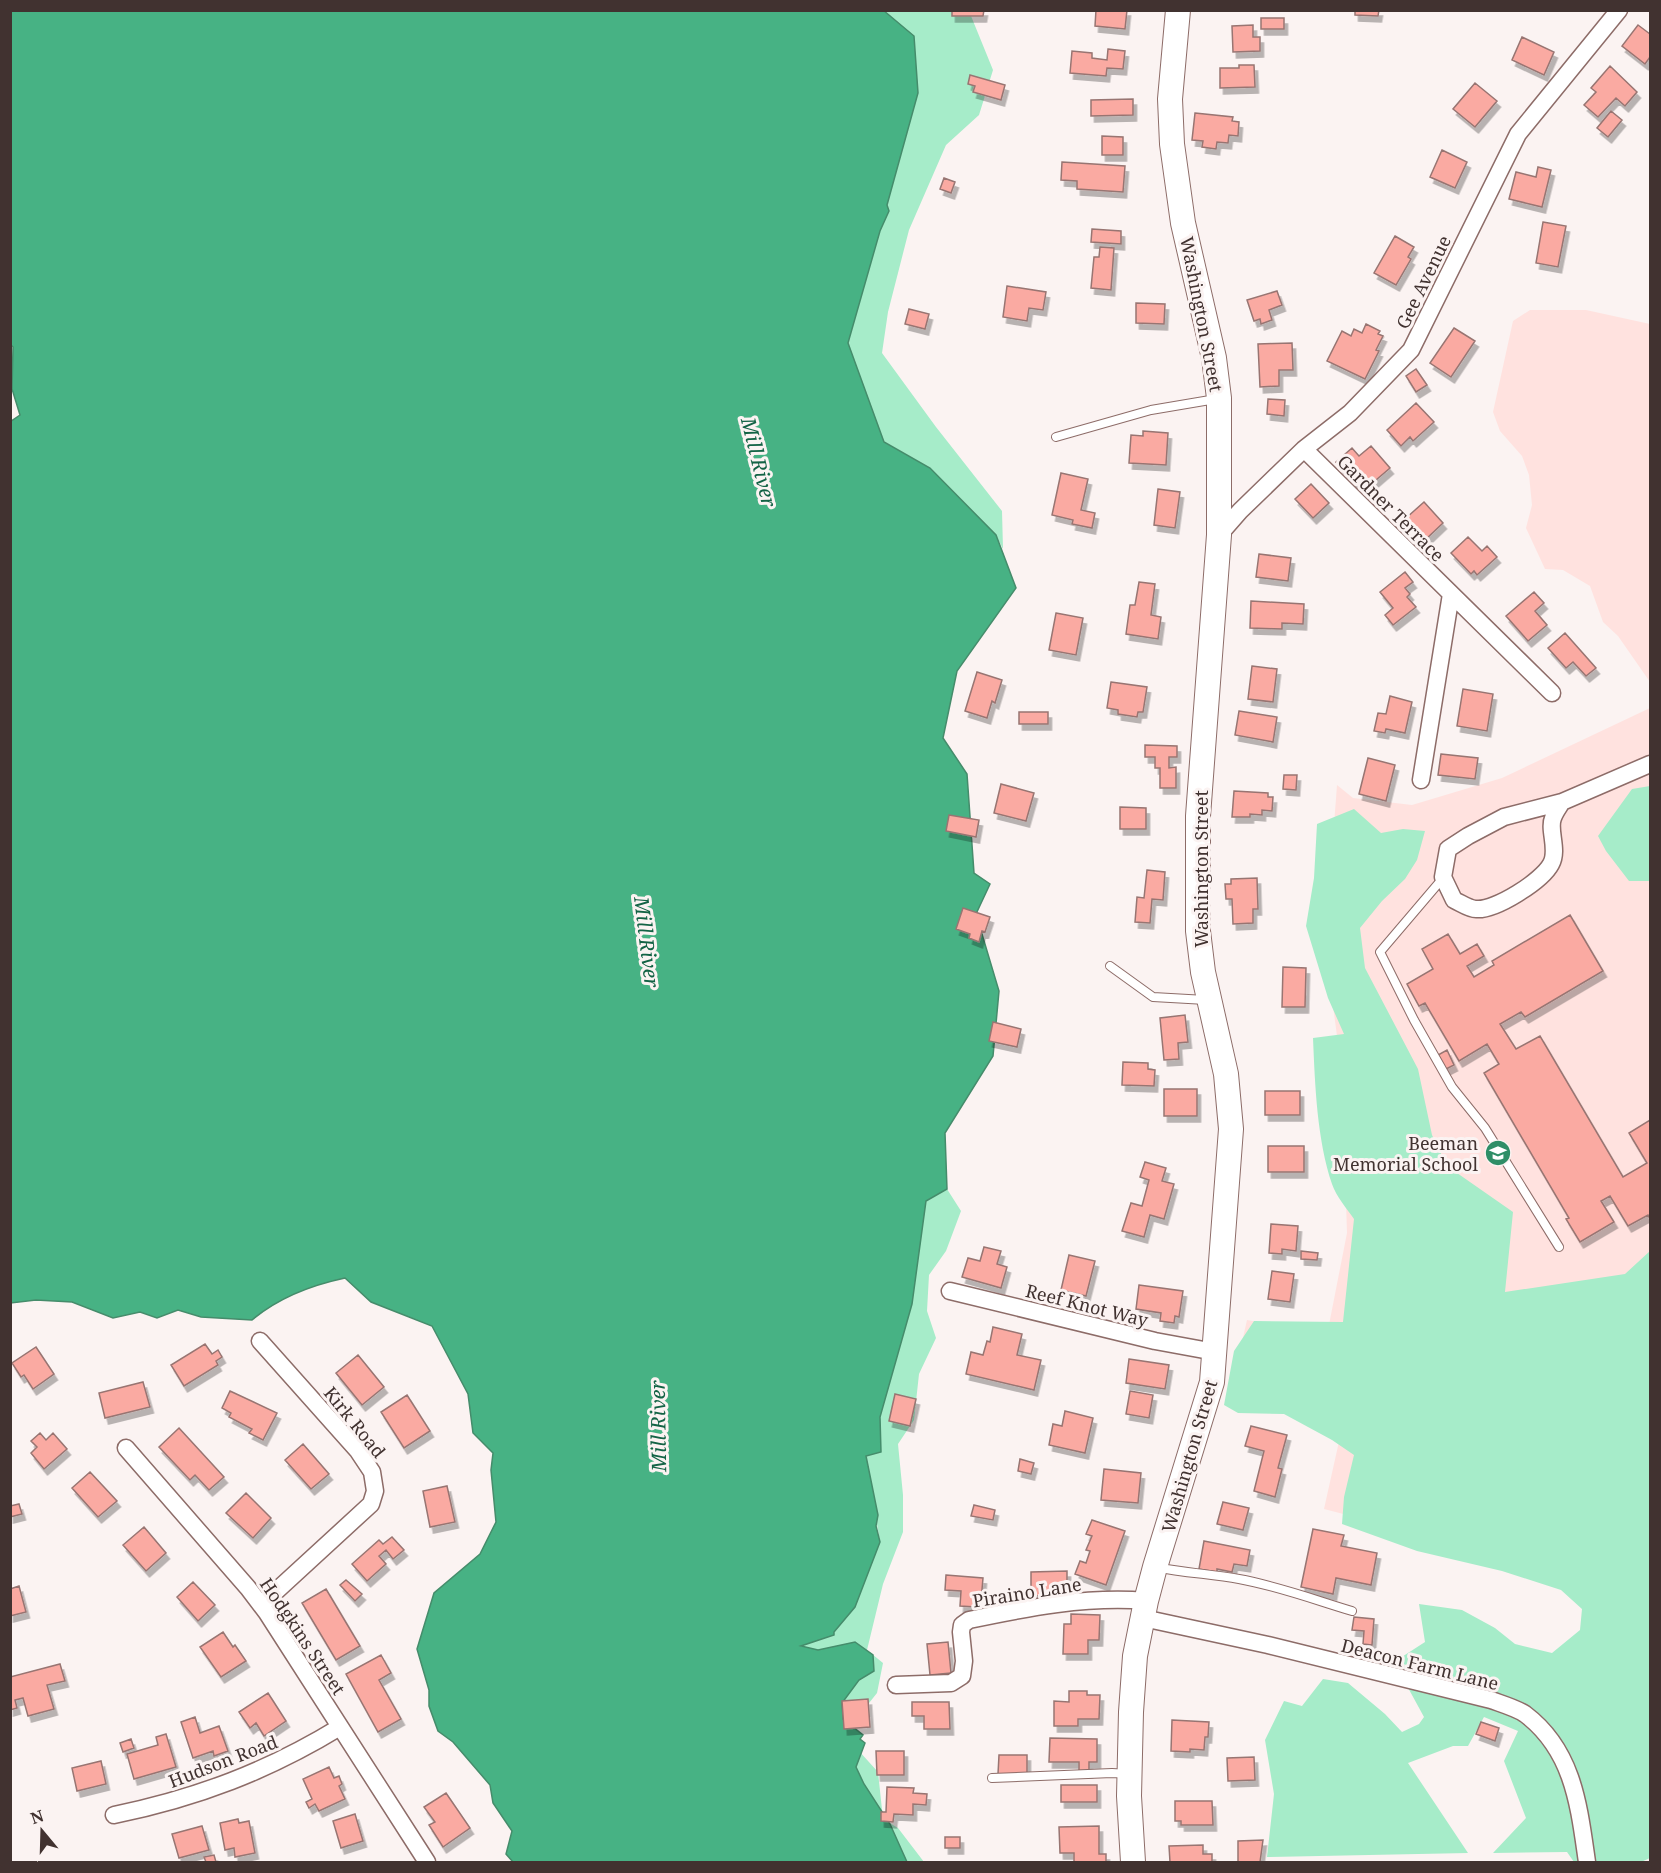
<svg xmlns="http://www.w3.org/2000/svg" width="1661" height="1873" font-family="'Noto Serif',serif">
<defs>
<filter id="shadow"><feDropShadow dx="3.5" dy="6" stdDeviation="0" flood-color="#0004"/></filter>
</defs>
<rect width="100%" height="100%" fill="#fbf3f2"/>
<path fill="#ffe2df" d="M1530,310H1586L1650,324V682L1618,636L1603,622L1590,586L1563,570L1545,569L1526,528L1532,505L1529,475L1522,456L1500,431L1493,412L1513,321Z
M1650,708V1622L1599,1580L1324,1509L1342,1428L1229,1400L1247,1320L1327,1335L1347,1233L1342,1074L1325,945L1337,785L1353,798L1412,805L1502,778Z"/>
<path fill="#a6ecc9" d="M883,11H969L993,70L979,115L946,145L909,230L888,312L882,353L936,427L1002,511L1003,549L996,535L930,468L874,436L842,348L914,36Z
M1650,786V881H1629L1606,851L1598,836L1632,789Z
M1354,809L1381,833L1403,829L1425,831L1417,860L1405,879L1382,901L1360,928L1365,968L1418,1069L1432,1135L1447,1166L1513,1212L1505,1292L1625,1274L1650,1251V1858L1641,1862H1574L1567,1852L1493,1853L1526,1818L1504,1761L1518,1731L1484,1717L1468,1746H1453L1408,1763L1468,1853L1267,1857L1274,1794L1265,1740L1284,1701L1302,1706L1323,1679L1348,1683L1385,1714L1402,1732L1419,1724L1424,1717L1394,1662L1425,1642L1419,1604L1462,1610L1495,1628L1515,1644L1552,1653L1580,1630L1582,1609L1561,1590L1502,1571L1417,1551L1342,1524L1344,1497L1354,1455L1332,1440L1284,1414L1238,1413L1224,1405L1234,1351L1254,1321L1343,1322L1354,1219C1347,1209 1336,1196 1332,1184C1317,1140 1315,1085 1313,1038L1344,1034L1328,998L1306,926L1314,878L1317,824Z
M947,1189L961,1211L946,1251L929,1275L927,1311L936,1338L919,1374L914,1420L898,1444L903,1495V1532L883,1584L867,1650L883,1663L877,1693L850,1727L835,1712L820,1664L800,1646L880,1542L874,1507L861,1455L923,1202Z
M859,1751L878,1772L883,1819L898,1828L924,1862H878L840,1768Z"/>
<path fill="#47b284" stroke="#458c6b" stroke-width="1.5" d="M883,10L914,36L918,93L887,205L889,211L880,231L848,343L884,442L930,468L996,535L1016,588L957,671L943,738L967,774L974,873L990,884L976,914L999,991L993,1056L945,1133L947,1189L926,1201L912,1304L880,1417L881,1452L866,1456L878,1515L876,1526L880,1542L855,1607L834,1632V1635L801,1646L818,1650L855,1642L873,1655L874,1671L859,1680L842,1703L843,1719L863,1735L860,1739L865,1743L856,1767L864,1784L890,1824L907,1862H513L506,1854L512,1831L493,1803L490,1785L453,1742L438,1731L429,1706V1690L417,1649L434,1593L480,1554L496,1522L491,1470L493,1453L473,1433L468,1394L432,1326L371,1302L345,1278C312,1285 278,1298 252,1320L201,1317L178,1310L157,1318L140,1312L113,1318L72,1302L36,1300L11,1303L10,422L20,415L12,389L13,347L11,345V11Z"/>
<path fill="#faaaa2" stroke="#987572" stroke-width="1.5" filter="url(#shadow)" d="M952,10H984L983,16H952Z
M1096,10H1127L1125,29L1095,26Z
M1355,10H1379L1378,16L1355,15Z
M1261,18H1284V29H1261Z
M1253,25V37H1260V51L1233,52L1232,26Z
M1638,25L1650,34V57L1645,64L1622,46Z
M1522,37L1554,52L1544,75L1512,60Z
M1108,49L1125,51L1123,69L1107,68L1106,76L1070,73L1072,51L1092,53V58L1107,60Z
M1239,65H1254L1255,87L1220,88V68H1239Z
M1610,66L1637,92L1625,106L1616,98L1598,117L1584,105L1596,92L1591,88Z
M970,75L1005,85L1001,100L973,92L975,86L968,84Z
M1475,83L1497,101L1475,127L1453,109Z
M1133,99V115L1091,116V100Z
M1611,111L1622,120L1608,137L1597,128Z
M1195,113L1233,117L1232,121L1239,122L1238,136L1229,135L1228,143L1217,142L1216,149L1202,147L1203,141L1192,140Z
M1102,136L1123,137V155H1102Z
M1442,150L1467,162L1455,188L1430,177Z
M1062,162L1125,166L1123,192L1077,189V181L1061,180Z
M1538,167L1551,170L1542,207L1509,199L1516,172L1536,177Z
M944,178L955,182L951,193L940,189Z
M1543,222L1566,226L1558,267L1536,263Z
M1092,229L1121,231V244L1091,242Z
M1395,236L1414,247L1408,257L1411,259L1396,285L1374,273Z
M1100,247L1114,248L1111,290L1091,288L1094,257H1099Z
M1007,286L1046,292L1043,310L1029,308L1027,321L1003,317Z
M1277,291L1282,305L1269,310L1272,320L1261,324L1260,319L1254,321L1247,300Z
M1136,303L1165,304L1164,324L1136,323Z
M909,309L929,314L925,329L905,324Z
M1366,324L1380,331L1378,334L1383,336L1376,350L1379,351L1365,379L1327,361L1342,331L1351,336L1354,329L1362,333Z
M1454,328L1475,341L1451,377L1430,363Z
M1292,343L1293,370H1279V386L1260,387L1258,344Z
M1416,369L1427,385L1416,392L1406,376Z
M1268,399L1285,400L1284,416L1267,414Z
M1416,403L1434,422L1413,441L1410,437L1401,446L1387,430Z
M1143,431L1168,433L1166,465L1129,463L1131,435L1143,436Z
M1371,446L1390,468L1369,486L1360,475L1354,482L1336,462L1352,448L1359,456Z
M1061,473L1088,479L1081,510L1095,513L1092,528L1072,524L1073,520L1052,515Z
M1311,484L1329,503L1313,518L1295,499Z
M1158,489L1180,492L1175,528L1154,525Z
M1424,502L1443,523L1424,541L1405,519Z
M1468,537L1482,551L1487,546L1497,557L1477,575L1474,571L1471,574L1451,553Z
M1259,554L1291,558L1288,581L1256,577Z
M1405,572L1413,582L1405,588L1410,594L1407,597L1416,607L1393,625L1385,615L1393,608L1380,592Z
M1139,582L1155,584L1151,615L1161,617L1158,639L1126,634L1130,605H1135Z
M1534,592L1544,603L1535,611L1547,625L1528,641L1506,616Z
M1251,601L1304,604L1303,624L1282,623V629L1250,628Z
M1056,613L1083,618L1076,655L1049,650Z
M1565,633L1596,668L1586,676L1573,662L1566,668L1548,648Z
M1252,666L1277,669L1273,702L1248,699Z
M977,672L1002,680L995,703L992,701L987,718L965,711Z
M1111,682L1147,687L1143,712H1138L1137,717L1118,714V710L1107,708Z
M1463,689L1493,694L1487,731L1457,726Z
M1390,696L1412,702L1405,733L1386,729L1385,733L1374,731L1378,713L1386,714Z
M1239,711L1277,717L1273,742L1235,735Z
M1019,712H1048V724H1019Z
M1145,745L1177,746V757H1169V768L1176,767V788H1160V768H1155V757H1145Z
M1441,754L1478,758L1475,779L1438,775Z
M1368,758L1395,765L1386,801L1359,794Z
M1284,775H1297L1296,790L1283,789Z
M1001,784L1034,793L1026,821L994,813Z
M1234,791L1268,793V797H1273L1272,811L1262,810V815L1250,814V817H1232Z
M1120,807L1146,808V829H1120Z
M949,815L979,820L976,837L946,831Z
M1147,870L1165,872L1163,900L1152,899L1150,923L1135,922L1137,897L1144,898Z
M1257,878L1258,909H1253V923L1233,924L1232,899H1226L1225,884H1231V879Z
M963,908L990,917L985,932L982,931L979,942L969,938L970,934L956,929Z
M1570,915L1603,971L1525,1017L1521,1012L1500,1024L1516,1049L1540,1036L1623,1177L1647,1163L1629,1133L1650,1120V1219L1648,1215L1628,1226L1610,1196L1601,1201L1614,1222L1580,1242L1566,1219L1569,1218L1484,1073L1499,1064L1487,1044L1459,1061L1425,1003L1419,1006L1407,984L1433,969L1422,949L1448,934L1460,954L1477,944L1484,956L1467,966L1474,977L1494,965L1492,961Z
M1283,967L1306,968L1305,1007H1282Z
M1185,1015L1188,1042L1178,1043L1179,1059L1164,1060L1160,1018Z
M993,1022L1021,1029L1017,1047L989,1041Z
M1447,1050L1454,1065L1446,1069L1438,1055Z
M1123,1062L1148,1063V1069L1155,1070L1154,1086L1122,1085Z
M1164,1089H1197V1116H1164Z
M1265,1091H1300V1115H1265Z
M1268,1146H1304V1172H1268Z
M1145,1162L1166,1168L1162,1181L1174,1184L1164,1219L1150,1215L1144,1237L1122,1231L1131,1203L1142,1206L1149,1180L1140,1177Z
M1271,1224L1298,1226L1296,1251L1282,1249V1254L1269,1253Z
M984,1247L1001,1251L997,1264L1007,1267L1001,1288L962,1277L968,1258L980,1261Z
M1301,1251L1318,1253L1317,1260L1301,1259Z
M1069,1255L1095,1261L1086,1296L1061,1290Z
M1272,1271L1294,1274L1290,1302L1268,1299Z
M1139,1285L1183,1291L1179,1317L1175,1316L1174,1323L1160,1321L1161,1313L1136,1309Z
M993,1327L1022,1334L1017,1355L1041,1360L1034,1390L966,1374L971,1352L983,1355L987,1341L990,1342Z
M205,1344L212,1354L218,1350L222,1357L216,1361L218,1365L184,1386L171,1365Z
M36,1347L54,1374L33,1389L24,1375L21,1377L12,1363Z
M358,1355L384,1387L362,1405L336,1373Z
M1129,1359L1169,1365L1165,1389L1126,1383Z
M143,1382L150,1407L105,1418L99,1393Z
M230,1391L277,1413L263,1440L249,1433L252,1429L229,1417L231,1413L222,1408Z
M1130,1391L1153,1395L1149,1418L1126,1414Z
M895,1394L916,1399L910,1426L889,1421Z
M407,1395L430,1431L404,1448L381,1412Z
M1065,1411L1093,1418L1085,1453L1049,1445L1053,1424L1062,1426Z
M1251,1426L1287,1435L1278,1468L1282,1469L1275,1497L1254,1491L1264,1451L1245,1446Z
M179,1428L224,1477L209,1490L195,1475L190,1480L159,1447Z
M40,1433L46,1440L53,1433L67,1449L44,1469L31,1453L37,1447L31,1441Z
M303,1444L329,1474L311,1489L285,1460Z
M1020,1459L1034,1463L1031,1474L1018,1471Z
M1104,1469L1141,1473L1138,1503L1101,1500Z
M90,1472L117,1501L98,1517L72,1488Z
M447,1486L455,1522L430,1527L423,1491Z
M246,1493L271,1518L253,1538L226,1513Z
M1223,1502L1249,1508L1243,1530L1217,1524Z
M19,1504L22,1514L10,1517V1506Z
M974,1505L995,1510L993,1520L971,1516Z
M1092,1520L1125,1531L1106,1585L1075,1574L1080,1561L1086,1563L1090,1551L1086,1550L1092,1536L1086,1534Z
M144,1527L166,1553L146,1571L123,1545Z
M1313,1529L1344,1535L1341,1546L1377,1553L1371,1585L1336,1578L1333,1594L1301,1587Z
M392,1537L404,1550L393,1559L386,1550L379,1556L386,1564L367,1581L352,1564L379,1540L383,1544Z
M1204,1541L1250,1550L1247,1566L1234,1564L1232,1572L1217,1569V1572L1199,1569Z
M1067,1571V1595L1031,1596V1572Z
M946,1575L983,1578L981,1601H977L976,1607L960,1606L961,1591L945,1590Z
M346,1580L362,1594L355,1601L340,1585Z
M193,1582L215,1605L198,1621L177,1597Z
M19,1586L26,1612L10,1616V1589Z
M326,1589L360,1646L336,1660L302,1603Z
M1071,1614L1100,1615L1099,1640H1088V1654H1063L1064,1624H1071Z
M1354,1617L1374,1619L1372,1645L1363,1644L1364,1631L1352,1630Z
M223,1632L233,1647L235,1645L246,1661L221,1677L200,1647Z
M948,1642L951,1673L930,1675L927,1644Z
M381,1655L391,1673L379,1680L401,1719L378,1732L346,1674Z
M60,1664L65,1681L47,1685L54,1709L28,1716L23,1698L15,1700L17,1708L10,1710V1677Z
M1069,1691H1087V1695H1100L1099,1719H1078V1726H1054V1701L1069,1702Z
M268,1693L286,1721L264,1736L256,1723L250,1728L239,1712Z
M868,1699L870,1727L844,1729L842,1701Z
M912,1702H949L950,1729H924V1716H912Z
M195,1717L200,1733L219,1726L228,1751L214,1756L213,1751L193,1758L181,1722Z
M1172,1720L1209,1722L1208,1737H1205L1204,1750L1190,1749V1752L1171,1751Z
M1481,1722L1499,1728L1495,1741L1476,1734Z
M166,1734L176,1767L134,1779L127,1754L158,1745L156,1737Z
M1050,1738L1097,1739V1762H1089V1772H1079V1762H1049Z
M131,1739L134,1748L123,1752L120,1743Z
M876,1751H904V1775H877Z
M999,1755H1027V1774H998Z
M1254,1757L1255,1780L1228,1781L1227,1758Z
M101,1761L106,1784L77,1791L72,1768Z
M329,1767L334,1778L339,1776L342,1784L339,1786L345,1799L319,1811L315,1804L309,1808L306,1802L312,1799L303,1779Z
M1061,1785H1097V1802H1061Z
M887,1787L914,1788L913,1793L927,1794L926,1805L913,1804V1815L894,1814L893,1822L881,1821V1812H886Z
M446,1793L470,1828L443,1847L429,1825L435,1822L424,1807Z
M1175,1801H1212L1213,1825H1181V1821H1175Z
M355,1814L363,1841L341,1848L333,1821Z
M238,1819L239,1823L249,1821L255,1853L235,1857L234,1848L225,1850L220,1823Z
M202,1826L209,1850L179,1858L172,1834Z
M1099,1826V1854H1106V1862H1074V1853H1060L1059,1827Z
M945,1837H960V1848H945Z
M1263,1840L1260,1862H1238V1841Z
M1203,1845V1854H1212V1862H1170L1169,1846Z
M214,1855L216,1862H206L204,1857Z"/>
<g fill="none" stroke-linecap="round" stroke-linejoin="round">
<g stroke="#8d6c68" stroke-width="10">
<path id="service" d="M1056,437L1151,410L1216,399
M1443,878L1380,952L1414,1020L1452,1087L1485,1128L1559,1247
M1110,966L1153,997L1206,1000
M1156,1567C1184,1573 1212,1574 1239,1579C1278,1586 1315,1600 1352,1611
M992,1778L1112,1773L1129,1774"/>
</g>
<g stroke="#8d6c68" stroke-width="19">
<path id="minor" d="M1304,449L1552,693
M1219,535L1240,511L1304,449L1350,413L1411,350L1518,134L1619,10
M1421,780L1451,594
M1562,802C1559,807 1555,812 1553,818C1548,830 1559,850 1551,864C1542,881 1495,911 1476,909C1469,909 1461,903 1454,900L1443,877L1448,849L1468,836L1504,817L1562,802L1650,764
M950,1291L1155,1341L1215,1352
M260,1341L358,1451L372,1472L375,1491L371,1504L261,1605
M126,1448L248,1588L267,1613L427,1862
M1143,1618L1268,1645L1491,1700C1502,1704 1516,1708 1525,1714C1574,1751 1579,1807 1587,1862
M896,1685L951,1683L962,1676L964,1661L961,1632L962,1625L969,1620C1026,1608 1087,1596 1146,1601
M114,1815C197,1798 268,1771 340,1727"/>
</g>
<g stroke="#8d6c68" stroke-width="26">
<path id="secondary" d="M1133,1862L1129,1796L1131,1712L1135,1656L1146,1601L1155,1567L1212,1382L1231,1129L1226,1074L1203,972L1198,931V816L1219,535V398L1214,358L1183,223L1172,144L1170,99L1178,10"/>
</g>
<use href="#service" stroke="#fff" stroke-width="8"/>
<use href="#minor" stroke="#fff" stroke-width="16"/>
<use href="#secondary" stroke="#fff" stroke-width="24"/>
</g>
<defs>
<g id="school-disc" transform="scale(1.35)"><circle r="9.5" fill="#2f8e67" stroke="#fbf3f2"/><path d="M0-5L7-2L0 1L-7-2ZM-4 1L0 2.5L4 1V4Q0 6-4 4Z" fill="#fff"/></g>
</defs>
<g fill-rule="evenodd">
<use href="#school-disc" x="1498" y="1153"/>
</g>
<g text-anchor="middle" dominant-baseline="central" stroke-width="6" stroke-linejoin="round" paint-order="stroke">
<g font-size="18" fill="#413230" stroke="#fbf3f2">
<text transform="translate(1423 282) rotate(-64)">Gee Avenue</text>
<text transform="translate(1202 314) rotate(79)">Washington Street</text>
<text transform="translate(1391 508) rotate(45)">Gardner Terrace</text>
<text transform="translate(1201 869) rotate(-90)">Washington Street</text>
<text transform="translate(1087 1305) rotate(14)">Reef Knot Way</text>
<text transform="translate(355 1422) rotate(51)">Kirk Road</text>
<text transform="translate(1189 1456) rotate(-74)">Washington Street</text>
<text transform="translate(1027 1592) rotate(-9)">Piraino Lane</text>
<text transform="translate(303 1636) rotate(56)">Hodgkins Street</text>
<text transform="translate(1420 1664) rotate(14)">Deacon Farm Lane</text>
<text transform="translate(223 1761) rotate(-21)">Hudson Road</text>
</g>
<g font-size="18" fill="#413230" stroke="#fbf3f2" text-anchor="end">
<text x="1478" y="1143">Beeman<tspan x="1478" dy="21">Memorial School</tspan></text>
</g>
<g font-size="20" font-style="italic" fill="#136345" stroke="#fbf3f2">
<text transform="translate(759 462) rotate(76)">Mill River</text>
<text transform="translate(647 942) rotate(83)">Mill River</text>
<text transform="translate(658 1426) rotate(-91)">Mill River</text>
</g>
</g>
<rect width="1661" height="1873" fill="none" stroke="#413230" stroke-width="24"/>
<g transform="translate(42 1831) rotate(341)" stroke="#fbf3f2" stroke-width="4.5" paint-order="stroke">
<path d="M0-4.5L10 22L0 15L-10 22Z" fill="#413230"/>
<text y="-9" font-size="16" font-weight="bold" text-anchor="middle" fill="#413230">N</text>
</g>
</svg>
